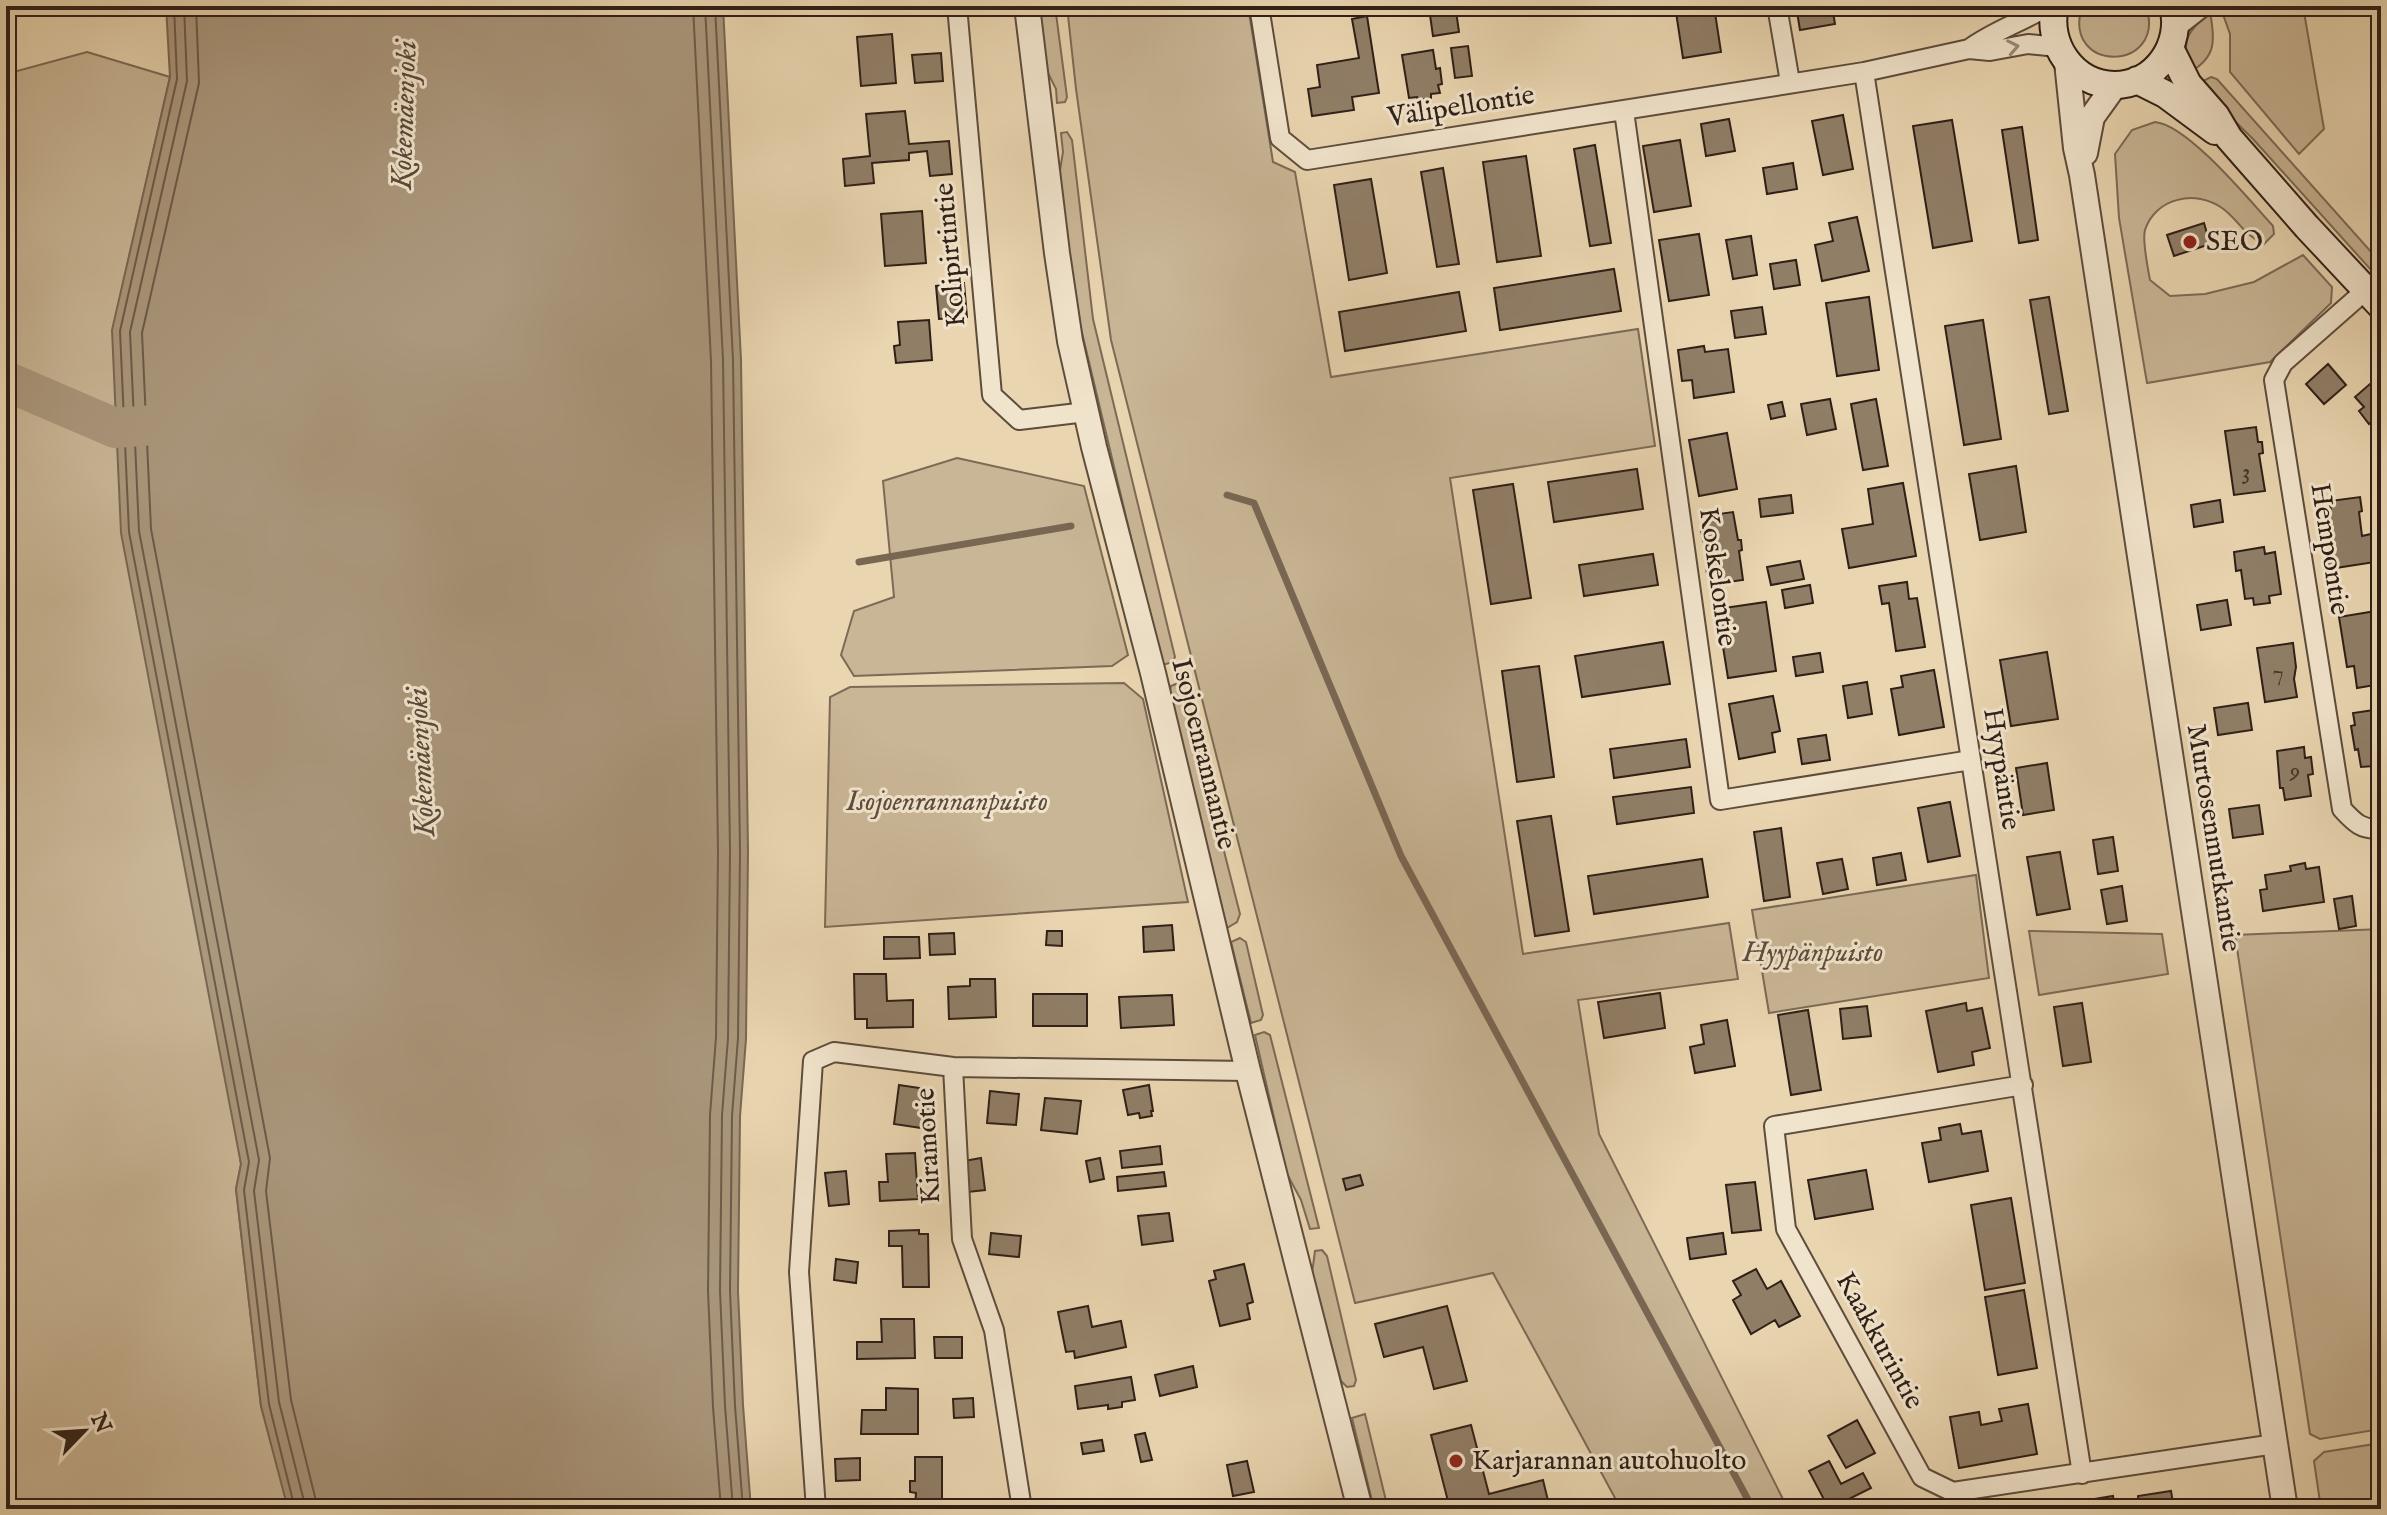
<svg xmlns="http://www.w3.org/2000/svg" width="2387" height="1515" font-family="'IM FELL English',serif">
<rect width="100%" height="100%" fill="#e9d5b0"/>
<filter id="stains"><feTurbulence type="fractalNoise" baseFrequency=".0025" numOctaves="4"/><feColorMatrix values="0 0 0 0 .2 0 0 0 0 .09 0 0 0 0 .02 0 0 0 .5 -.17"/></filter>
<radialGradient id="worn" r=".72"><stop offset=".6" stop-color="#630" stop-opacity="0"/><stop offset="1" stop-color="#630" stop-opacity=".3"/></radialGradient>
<path fill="#c9b696" stroke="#7c6a56" stroke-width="2" d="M1038,6H1055L1067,97L1065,102L1057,103L1056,89L1046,69Z
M1067,6H1248L1273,162L1295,172L1331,377L1638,329L1655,446L1450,478L1523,954L1729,923L1738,979L1578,1000L1599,1134L1788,1509H1621L1493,1273L1355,1303L1111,340L1076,89Z
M2082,6H2146C2168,72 2061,75 2082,6Z
M2220,6H2303L2324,129L2299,154L2230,72V34Z
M2210,12C2215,39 2217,57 2190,72C2181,42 2186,32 2210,12Z
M87,52L170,77L116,315L241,1164L236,1189L261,1406L289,1509H6V74Z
M2211,77L2217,79L2381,263V281L2253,139L2197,84Z
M2155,122C2188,125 2250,201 2273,226L2274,234L2264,244C2242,234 2239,220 2222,208C2196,189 2155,198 2145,230C2142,240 2148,269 2150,280L2170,296L2205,294L2254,282L2303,255L2332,287L2331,303L2270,362L2147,383L2119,218L2115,154L2132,130Z
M1067,132L1072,140L1093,319L1175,657L1172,662L1163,665L1160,659L1078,316L1058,182L1063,152L1061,133Z
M957,458L1084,486L1128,655L1112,666L854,676L841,655L854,611L894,597L883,481Z
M1124,683L1143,699L1188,902L825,927L830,697L850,687Z
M1176,684L1183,690L1240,914L1237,922L1227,928L1169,694L1171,686Z
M1976,875L1989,978L1769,1013L1752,910Z
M2381,929V1429L2320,1439L2310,1434L2235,935Z
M2029,931L2162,934L2168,974L2039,995Z
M1240,938L1246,942L1263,1015L1261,1020L1251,1023L1231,942Z
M1264,1032L1270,1035L1319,1228L1310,1229L1301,1200L1287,1174L1255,1035Z
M1322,1250L1327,1256L1356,1380L1354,1386L1347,1387L1341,1381L1312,1273L1315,1251Z
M1365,1414L1388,1509H1374L1352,1418Z
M2381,1443V1509H2321L2314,1461L2324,1452Z"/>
<path fill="#aa977c" stroke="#796754" stroke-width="2" d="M166,6H723L741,360L748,852L746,1039L740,1116L738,1291L743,1405L751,1509H288L261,1406L236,1189L241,1164L121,533L112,330L170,77Z"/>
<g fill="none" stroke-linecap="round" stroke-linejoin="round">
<path stroke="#6c5b4a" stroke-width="2" d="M174,6L177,79L120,331L129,532L249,1162L244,1190L269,1404L295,1509
M184,6L187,81L130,332L139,531L259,1160L254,1191L279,1402L306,1509
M196,6L199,83L142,333L151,529L270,1158L266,1191L291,1400L318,1509
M693,6L711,361L718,852L716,1037L710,1115L708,1291L713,1407L721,1509
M705,6L723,360L730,852L728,1038L722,1115L720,1291L725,1406L733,1509
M715,6L733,360L740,852L738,1038L732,1116L730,1291L735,1406L743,1509"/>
<path stroke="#796754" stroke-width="7" d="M1227,495L1254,503L1401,856L1753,1509
M859,562L1071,526"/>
<path stroke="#aa977c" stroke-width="40" d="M6,381L115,428L168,424"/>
</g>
<path fill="#907e67" stroke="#2f1f17" stroke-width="2" d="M1675,6H1714L1721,52L1683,58Z
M1796,6H1832L1835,24L1800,30Z
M2365,6H2381V68L2370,9L2366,10Z
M1456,11L1459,32L1433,36L1430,15Z
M1367,16L1379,93L1352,97L1354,110L1312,116L1308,89L1320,87L1317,65L1359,58L1352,19Z
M892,34L896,83L861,86L857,37Z
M1468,46L1472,76L1455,78L1451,48Z
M1433,50L1436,69L1440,68L1442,84L1438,85L1440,93L1431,94V98L1418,100L1417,97L1409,98L1402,55Z
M941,53L943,81L915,83L912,55Z
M905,111L909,144L949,141L952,174L930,176L927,151L909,153V160L872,163L874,183L845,186L843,159L870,156L866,114Z
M1843,115L1853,169L1823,175L1812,121Z
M1729,119L1735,151L1706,156L1701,124Z
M1952,120L1972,241L1933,248L1913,126Z
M2022,127L2038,240L2019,243L2002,130Z
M1680,140L1691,206L1654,212L1643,146Z
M1595,145L1611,243L1590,246L1574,149Z
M1526,156L1541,256L1497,262L1483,162Z
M1793,163L1797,189L1767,194L1763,168Z
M1443,168L1459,264L1437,267L1421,172Z
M1371,179L1387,273L1349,280L1334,185Z
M922,211L926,263L885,266L881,214Z
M1857,217L1869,271L1822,281L1815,245L1833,241L1829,223Z
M2204,223L2210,244L2174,256L2167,235Z
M1699,234L1709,295L1669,301L1659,240Z
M1751,236L1757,275L1733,279L1726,240Z
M1796,260L1800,285L1774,289L1770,264Z
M1614,269L1621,311L1500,330L1494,288Z
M964,283L967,317L939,319L936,286Z
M1459,292L1466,331L1345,351L1339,312Z
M1869,297L1879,370L1837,376L1826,303Z
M2049,297L2068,411L2049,414L2030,300Z
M1762,307L1766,334L1735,338L1731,311Z
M929,320L932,360L896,363L894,346L900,345L898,322Z
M1983,320L2001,439L1964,445L1945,326Z
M1704,346L1705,352L1728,349L1734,392L1694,398L1692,380L1682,381L1678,350Z
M2328,364L2346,385L2324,404L2306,384Z
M2378,377L2381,380V427L2374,420L2369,424L2359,411L2364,407L2355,397Z
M1830,399L1836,429L1807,435L1801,404Z
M1876,399L1888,466L1863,470L1851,404Z
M1782,402L1785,416L1771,419L1768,405Z
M2256,427L2258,442H2262L2263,453L2259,454L2265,491L2234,495L2225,431Z
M1727,433L1737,489L1699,496L1689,440Z
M2016,466L2026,532L1980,540L1969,474Z
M1637,469L1643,509L1554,522L1548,482Z
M1903,483L1916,556L1849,568L1842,529L1873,524L1868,489Z
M1513,484L1531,598L1491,604L1473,490Z
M1791,495L1793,513L1761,517L1759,499Z
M2360,497L2362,511L2359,512L2362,536L2371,534L2375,562L2329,569L2326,549L2330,548L2325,514L2331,513L2330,501Z
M2220,500L2223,522L2194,527L2191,505Z
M1733,512L1738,540H1741L1742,550L1739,551L1743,580L1713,584L1712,573L1707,574L1706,565L1710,564L1707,540L1703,541L1701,530L1705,529L1704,516Z
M2264,547L2265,554L2275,552L2281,594L2269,596L2270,603L2254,605L2253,598L2245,599L2241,570L2236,571L2234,552Z
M1653,554L1658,585L1584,596L1579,565Z
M1800,561L1804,579L1771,585L1767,567Z
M1907,582L1909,599L1917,598L1925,647L1896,651L1889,603L1882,604L1879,586Z
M1810,585L1813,603L1785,608L1782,590Z
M2227,600L2231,625L2201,630L2197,605Z
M1766,602L1776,671L1728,678L1717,609Z
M2376,611L2381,642V684L2357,688L2354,666L2347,667L2339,617Z
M1663,642L1670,684L1582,697L1575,656Z
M2293,643L2296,667L2294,679L2297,697L2265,702L2257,648Z
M2047,652L2058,719L2011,726L2000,660Z
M1820,653L1823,672L1796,676L1793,657Z
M1539,666L1554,777L1517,782L1502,671Z
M1934,670L1944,727L1899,735L1891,689L1903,687L1901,676Z
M1867,682L1872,714L1848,718L1843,686Z
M1773,696L1780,731L1772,733L1775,752L1739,759L1729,704Z
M2248,703L2252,730L2218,735L2214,708Z
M2381,709V788H2377L2374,766L2361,767L2358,749L2355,750L2351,726L2355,725L2353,713Z
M1826,735L1830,760L1802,764L1798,739Z
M1686,739L1690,767L1614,778L1610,749Z
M2304,747L2305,758L2311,757L2313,774L2308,775L2311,796L2285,800L2283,788H2280L2277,751Z
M2047,763L2054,810L2023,815L2016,768Z
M1691,787L1694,813L1617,824L1613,797Z
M1950,802L1960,856L1928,862L1918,808Z
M2259,805L2263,834L2233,838L2229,809Z
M1551,816L1569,931L1535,936L1517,821Z
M1781,828L1790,897L1764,901L1754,832Z
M2113,837L2118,871L2098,874L2093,840Z
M2060,852L2070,909L2037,915L2027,857Z
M1901,853L1906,880L1877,885L1873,858Z
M1702,859L1708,897L1594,914L1588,876Z
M1842,859L1848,889L1823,894L1817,863Z
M2305,863L2306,869L2319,867L2324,902L2263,911L2260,890L2267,889L2265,875L2291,871L2290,866Z
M2122,886L2127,921L2107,924L2101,890Z
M2352,896L2356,926L2339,929L2334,899Z
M1172,925L1174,950L1144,952L1143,927Z
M1047,931H1062V946L1046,945Z
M954,933L955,954L930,955L929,934Z
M884,937H919L920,958L884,959Z
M854,974H886L887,1001L913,1000V1027L867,1028V1019H855Z
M970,979H995L996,1017L949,1019L948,987L970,986Z
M1660,993L1665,1028L1604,1038L1598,1002Z
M1033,994H1087V1026H1033Z
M1172,995L1174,1025L1121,1028L1119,997Z
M1966,1003L1967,1011L1982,1008L1990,1048L1972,1052L1974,1065L1938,1072L1926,1011Z
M2082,1003L2091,1062L2063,1066L2054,1007Z
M1867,1006L1871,1036L1843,1039L1840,1009Z
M1808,1010L1821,1090L1791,1095L1778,1015Z
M1727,1020L1735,1066L1695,1073L1690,1047L1704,1044L1701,1025Z
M899,1085L933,1090L928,1129L894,1124Z
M1149,1085L1153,1111H1151L1152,1116L1140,1118L1139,1113L1128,1115L1123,1090Z
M990,1091L1019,1094L1016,1125L987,1123Z
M1045,1098L1081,1101L1077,1134L1041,1130Z
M1960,1124L1962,1134L1981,1131L1988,1171L1929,1182L1922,1143L1941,1140L1939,1128Z
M1160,1146L1162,1164L1122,1168L1120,1151Z
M915,1153L918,1199L880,1201L879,1182H888L886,1154Z
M981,1158L985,1190L968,1192L964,1161Z
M1100,1158L1104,1179L1090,1182L1086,1161Z
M1866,1170L1873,1209L1815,1219L1808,1180Z
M846,1171L849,1204L829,1206L825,1173Z
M1164,1172L1166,1186L1118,1191L1117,1177Z
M1360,1175L1363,1185L1346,1190L1343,1179Z
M1755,1182L1761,1230L1732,1233L1726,1185Z
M2011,1198L2025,1283L1985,1290L1971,1205Z
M1169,1213L1173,1241L1142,1245L1138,1216Z
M919,1230V1234H928L929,1287H903L902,1246H889V1231Z
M991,1233L1021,1236L1019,1257L989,1254Z
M1723,1233L1726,1254L1690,1259L1687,1238Z
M836,1259L858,1262L856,1283L834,1280Z
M1244,1264L1253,1302L1247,1304L1250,1319L1220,1326L1209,1281L1216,1279L1214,1271Z
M1756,1269L1767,1289L1781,1281L1800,1316L1779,1327L1775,1320L1751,1334L1733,1300L1741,1295L1733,1281Z
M2024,1290L2037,1368L1998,1375L1985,1297Z
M1088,1306L1092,1327L1121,1321L1126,1347L1075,1358L1074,1351L1066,1352L1058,1312Z
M1447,1306L1467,1381L1434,1389L1423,1347L1384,1357L1375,1324Z
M881,1319H914L915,1358L857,1359V1342H882Z
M934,1337H962V1358H935Z
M1193,1366L1197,1387L1160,1396L1155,1375Z
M1131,1377L1135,1400L1122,1402V1407L1108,1409V1405L1078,1409L1075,1386Z
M886,1388L918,1389V1434H861L862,1410H886Z
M973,1398L974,1417L954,1418L953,1399Z
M2028,1404L2037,1454L1959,1468L1950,1417L1979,1412L1981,1425L2002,1421L1999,1409Z
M1857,1420L1875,1453L1846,1468L1828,1436Z
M1471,1425L1489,1494L1543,1480L1550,1509H1450L1431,1435Z
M1145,1433L1152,1460L1141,1462L1135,1435Z
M1102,1440L1104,1451L1083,1454L1081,1443Z
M915,1457H942V1506H915L916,1493L910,1492V1481H915Z
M860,1458V1480L836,1481L835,1459Z
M1247,1461L1254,1492L1233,1496L1227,1465Z
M1829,1461L1841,1484L1863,1473L1871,1488L1829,1509L1809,1471Z
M2171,1491L2174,1509H2139L2138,1496Z
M2113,1496L2115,1509H2047L2046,1507Z"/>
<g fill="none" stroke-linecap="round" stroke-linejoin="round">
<g stroke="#5e4c3d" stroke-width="22">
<path id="minor" d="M957,6L992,395L1019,420L1086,412
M1259,6L1280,138L1307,160L1864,72L1969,49L1990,51L2028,44L2058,47
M1777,6L1790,82
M2176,28L2204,6
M1969,49C1993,31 2022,22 2048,6
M1864,72L2082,1474
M1624,111L1720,800L1971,760
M2366,290L2283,363L2274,380L2342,809C2354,822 2362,831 2381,828
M953,1067L962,1239L994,1330L1022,1509
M2023,1085L1774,1126L1786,1229L1922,1477L1953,1492L2275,1444
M816,1509L799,1272L813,1061L834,1052L953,1067L1248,1071"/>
</g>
<g stroke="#5e4c3d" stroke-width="28">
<path id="tertiary" d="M1027,6L1057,253L1070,341L1094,447L1153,673L1248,1071L1360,1509
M2067,62L2076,148L2082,175L2285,1509
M2085,153L2092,117L2115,85"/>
</g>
<g stroke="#2f1f17" stroke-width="30">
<path id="secondary" d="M2055,6C2046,44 2073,84 2114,85C2156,85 2183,44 2173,6
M2170,48L2188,84L2216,116L2229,138L2307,227L2381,306
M2137,80L2165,94L2215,131"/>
</g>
<use href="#minor" stroke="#f1e4cc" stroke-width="18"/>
<use href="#tertiary" stroke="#f1e4cc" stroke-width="24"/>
<use href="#secondary" stroke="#f1e4cc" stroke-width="26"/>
</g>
<defs><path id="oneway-chevron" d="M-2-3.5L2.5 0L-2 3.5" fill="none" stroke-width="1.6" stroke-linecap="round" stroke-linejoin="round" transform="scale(2)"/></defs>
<use stroke="#9a8b7b" href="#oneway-chevron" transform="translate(2013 47) rotate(-11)"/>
<g fill="#8f2418" stroke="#f1e4cc" stroke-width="3">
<circle cx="2190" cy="242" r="8"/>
<circle cx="1456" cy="1461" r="8"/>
</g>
<g text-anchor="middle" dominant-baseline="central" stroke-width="6" stroke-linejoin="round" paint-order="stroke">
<g font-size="24" fill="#47372b">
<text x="2246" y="472">3</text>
<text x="2278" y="673">7</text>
<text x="2295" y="771">9</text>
</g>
<g font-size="28" fill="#2f1f17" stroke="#f1e4cc">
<text transform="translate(1461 107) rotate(-9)">Välipellontie</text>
<text transform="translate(951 255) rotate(-95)">Kolipirtintie</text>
<text transform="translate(2329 549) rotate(81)">Hempontie</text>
<text transform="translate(1717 577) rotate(82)">Koskelontie</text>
<text transform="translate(1203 754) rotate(76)">Isojoenrannantie</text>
<text transform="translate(2001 769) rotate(81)">Hyypäntie</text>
<text transform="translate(2213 838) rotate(81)">Murtosenmutkantie</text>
<text transform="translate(929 1146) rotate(-93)">Kiramotie</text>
<text transform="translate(1879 1341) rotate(61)">Kaakkurintie</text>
</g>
<g font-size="28" fill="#2f1f17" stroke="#f1e4cc" text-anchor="start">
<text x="2206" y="242">SEO</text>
<text x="1472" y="1461">Karjarannan autohuolto</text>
</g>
<g font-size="28" font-style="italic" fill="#5d4c3d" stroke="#f1e4cc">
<text x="947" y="802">Isojoenrannanpuisto</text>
<text x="1813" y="953">Hyypänpuisto</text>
</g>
<g font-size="30" font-style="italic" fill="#5a493a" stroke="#f1e4cc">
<text transform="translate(405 115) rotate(-88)">Kokemäenjoki</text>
<text transform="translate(422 762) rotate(-93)">Kokemäenjoki</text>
</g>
</g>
<rect width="2387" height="1515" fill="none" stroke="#e9d5b0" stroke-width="32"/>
<rect x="8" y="8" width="2371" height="1499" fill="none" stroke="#2f1f17" stroke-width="4"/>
<rect x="16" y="16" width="2355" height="1483" fill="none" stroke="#2f1f17" stroke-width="2"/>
<g transform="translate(84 1431) rotate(65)" stroke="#f1e4cc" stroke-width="6" paint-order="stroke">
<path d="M0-6L14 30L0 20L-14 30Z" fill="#2f1f17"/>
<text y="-12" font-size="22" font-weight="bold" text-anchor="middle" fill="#2f1f17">N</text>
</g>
<rect width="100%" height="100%" filter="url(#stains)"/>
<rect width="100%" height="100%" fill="url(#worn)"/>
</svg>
